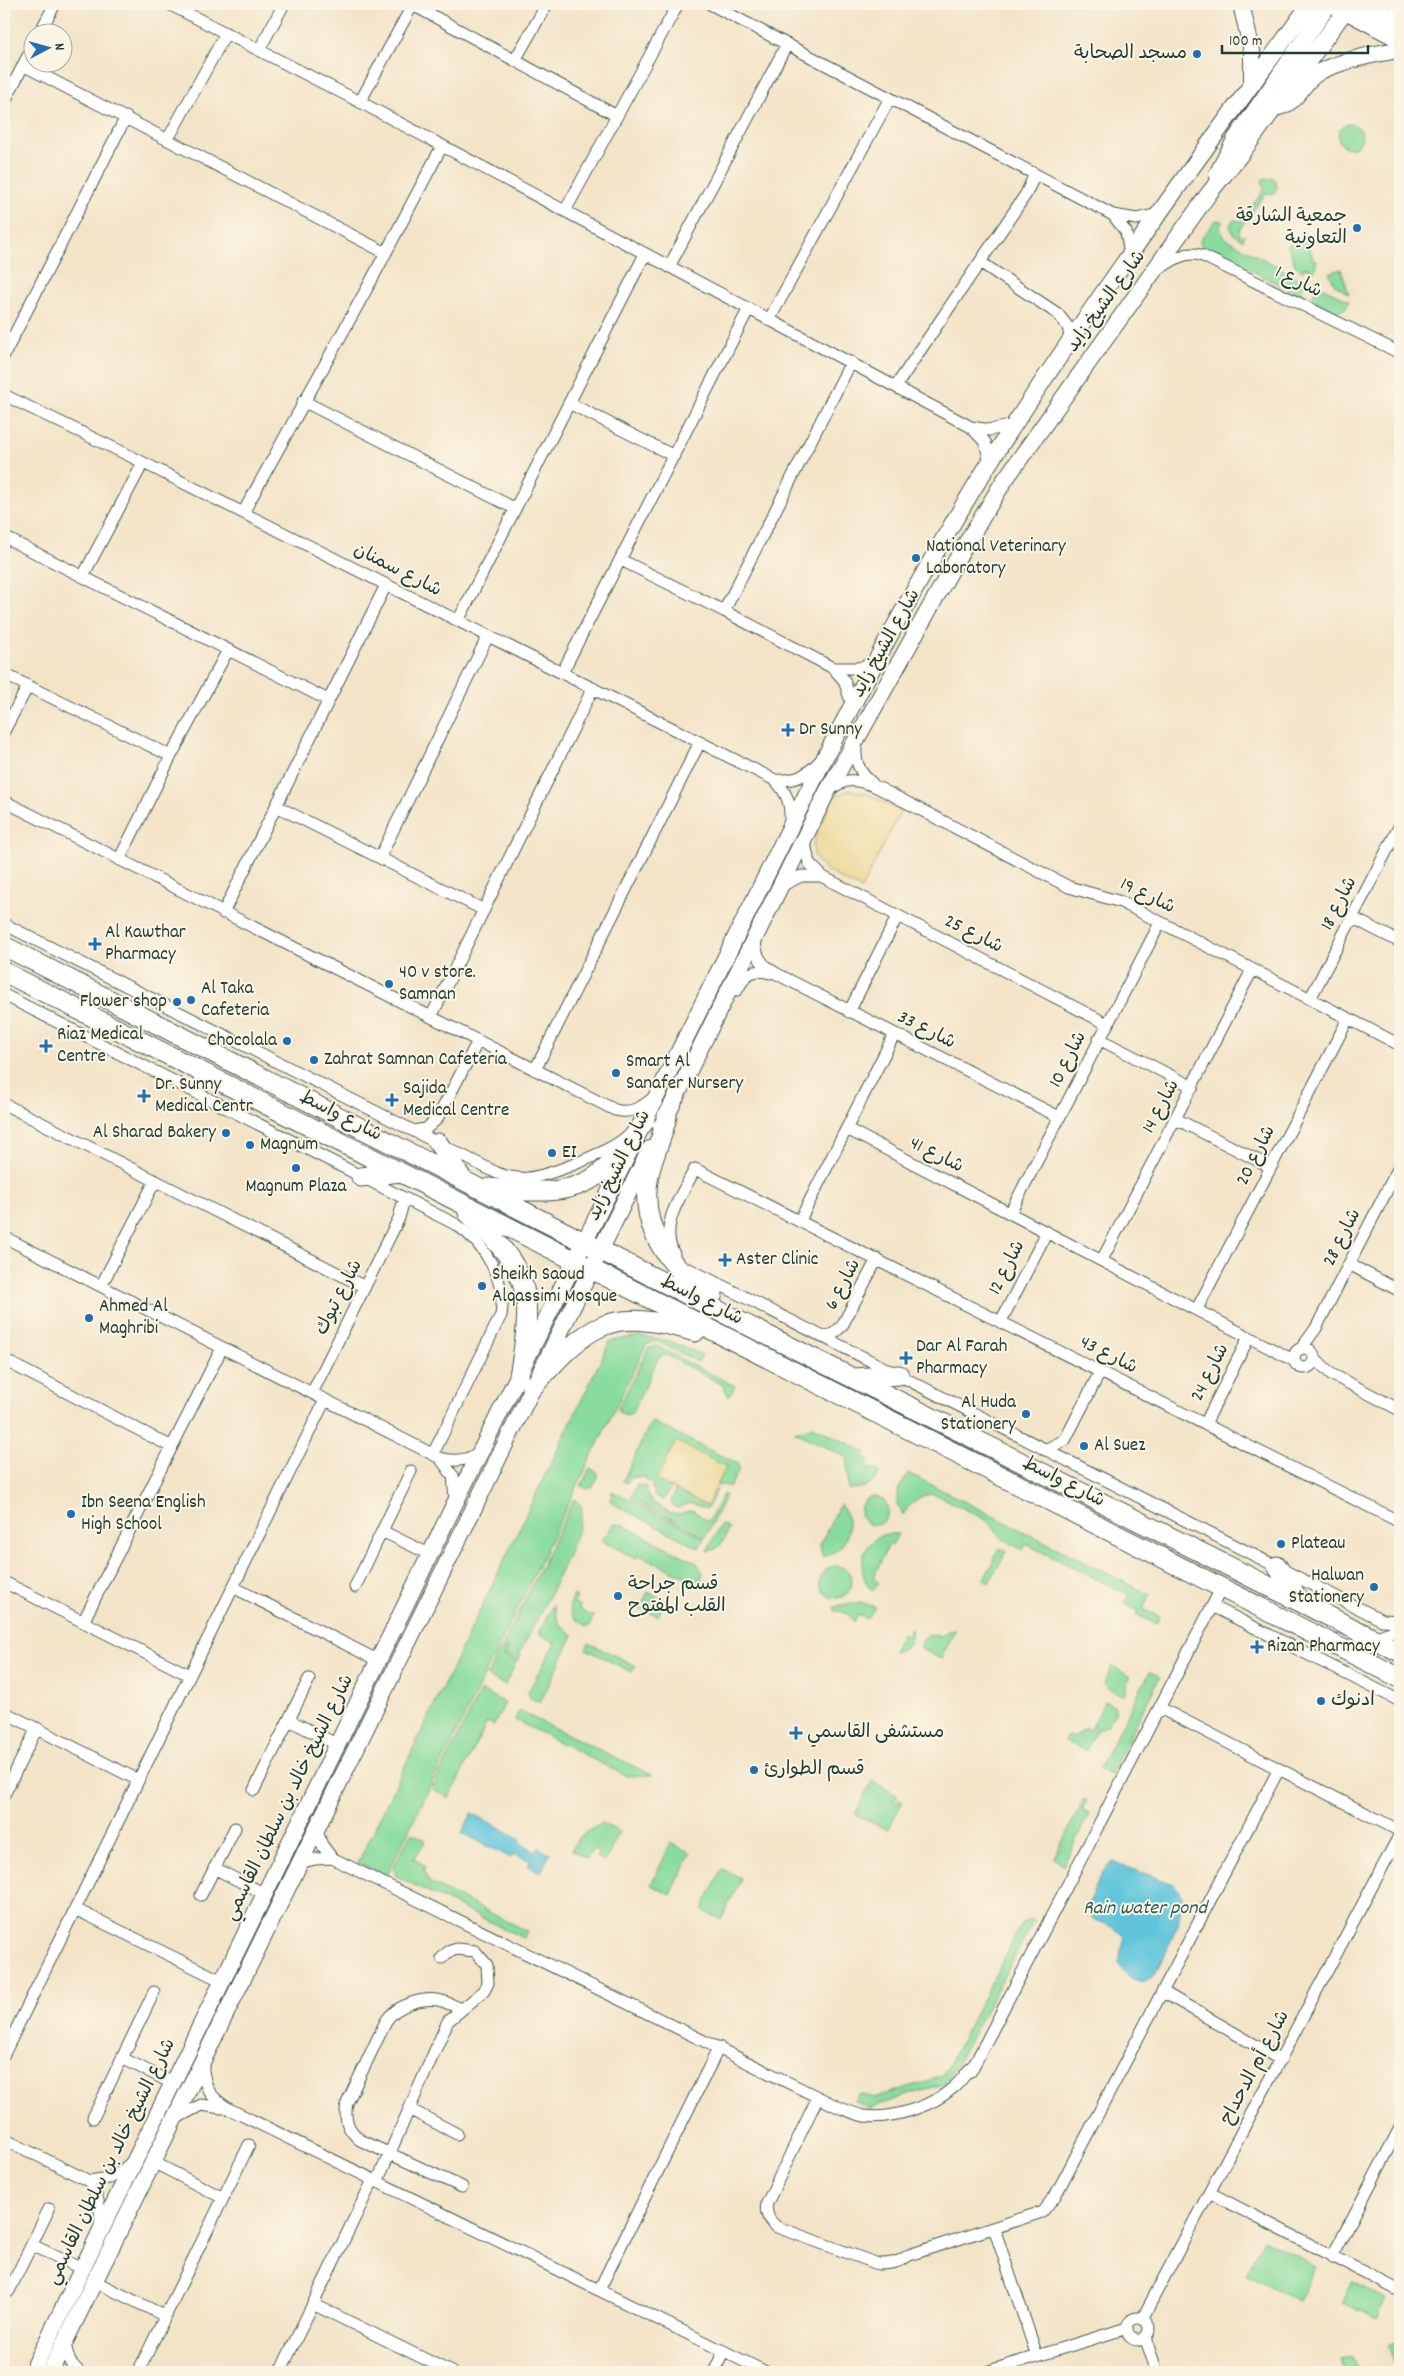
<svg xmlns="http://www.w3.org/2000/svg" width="1404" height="2376" font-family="Dekko,'Playpen Sans Arabic',sans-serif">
<rect width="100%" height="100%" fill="#fcf5e5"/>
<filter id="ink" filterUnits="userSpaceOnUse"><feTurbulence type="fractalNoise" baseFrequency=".02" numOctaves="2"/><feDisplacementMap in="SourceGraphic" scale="10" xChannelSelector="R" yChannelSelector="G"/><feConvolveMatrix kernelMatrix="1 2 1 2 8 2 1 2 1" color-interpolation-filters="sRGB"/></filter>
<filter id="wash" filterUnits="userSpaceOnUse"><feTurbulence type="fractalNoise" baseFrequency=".0096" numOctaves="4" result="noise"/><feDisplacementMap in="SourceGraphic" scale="20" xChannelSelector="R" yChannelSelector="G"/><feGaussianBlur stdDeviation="1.12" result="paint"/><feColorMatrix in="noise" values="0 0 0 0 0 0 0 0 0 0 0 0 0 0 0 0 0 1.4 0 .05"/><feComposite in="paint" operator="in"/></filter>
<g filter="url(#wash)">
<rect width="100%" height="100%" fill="#f3e4c8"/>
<path fill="#89dc9e" stroke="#548c69" d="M1338 136a12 12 0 1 1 24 0a12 12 0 1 1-24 0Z
M1266,178L1275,179L1277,187L1275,193H1266L1239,230L1240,236L1245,235L1243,240L1233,234L1230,225L1233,220L1241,221L1264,190L1262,180Z
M1216,220L1223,221C1218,227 1221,232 1225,238L1305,282L1300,295L1201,245L1200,240Z
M1306,239L1314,261L1317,260L1314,271L1304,267L1302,271L1295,265L1288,245Z
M1341,269L1349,294L1335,285L1329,273Z
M1318,285L1349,301L1345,309L1335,312L1316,302L1313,295Z
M638,1336L667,1340L702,1355L698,1362L656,1341L646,1345L386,1877L358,1863L610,1341Z
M656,1346L735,1386L729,1397L723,1385L668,1356L663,1355L658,1359L632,1413L626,1415L617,1411L648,1349Z
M653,1422L738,1464L739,1469L730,1487L718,1484L726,1466L657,1480L671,1488L663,1500L655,1496L652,1485L644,1477H632L627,1483L623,1481L650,1424Z
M813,1426L866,1452L863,1457L869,1460L866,1466L880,1472C873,1486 863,1489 848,1489C849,1477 846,1468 848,1458L795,1432Z
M590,1468L598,1473V1478L593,1487L587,1489L581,1486Z
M908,1473L1150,1595L1143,1609L1160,1617L1156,1624L1136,1614L1138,1611L1125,1604L1129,1595L1026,1544L1023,1550L1001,1538L988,1521L937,1495C921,1492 910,1503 903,1515C892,1493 898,1491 908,1473Z
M637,1485L645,1486L652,1502L671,1513L678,1514L693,1510L707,1521L710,1519L723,1494L726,1495L705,1537L631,1498Z
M715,1489L717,1490L707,1509L691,1503L677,1508L671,1504L675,1490L707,1506Z
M612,1491L704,1538L699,1548L617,1506L610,1500L613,1494L611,1493Z
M860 1511a14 14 0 1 1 28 0a14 14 0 1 1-28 0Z
M574,1499L581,1505C590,1523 531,1631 519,1654L521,1655L518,1661L505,1655L508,1648L503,1645Z
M840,1504C856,1525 848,1551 822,1557L820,1545Z
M614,1524L623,1525L697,1563L703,1573L699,1584L640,1555L636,1558L601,1541Z
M721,1524L729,1528C724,1539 721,1551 707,1551Z
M885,1534H898L892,1545L889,1544L873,1578L879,1583L873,1591C855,1575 860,1542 885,1534Z
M1000,1548L1006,1551L989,1583L984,1579Z
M820 1582a16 16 0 1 1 32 0a16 16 0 1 1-32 0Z
M648,1592L666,1601L658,1616L640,1608Z
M574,1595L577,1597L574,1603L580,1606L579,1609L590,1616L591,1615L594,1616L589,1627C573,1619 564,1613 574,1595Z
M860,1602L876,1607L867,1619L858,1614L854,1622C851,1614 843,1611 835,1611L834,1607Z
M553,1605L559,1623L573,1635L540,1703L530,1698L528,1692L555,1643L538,1633Z
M911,1628C913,1642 907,1651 893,1652L902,1633L906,1635Z
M955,1630L941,1659L919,1648L926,1635L941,1636L948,1631Z
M589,1643L636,1666L632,1672L586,1649Z
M502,1647L506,1649L503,1656L516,1662L505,1685L487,1677Z
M1112,1666L1130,1677L1125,1689L1127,1690L1123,1695L1108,1688L1104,1683Z
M1150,1671L1160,1677L1110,1775L1099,1769Z
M481,1690L505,1703L494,1725L487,1722L449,1798L432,1789Z
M1105,1701L1115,1707V1712L1108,1725L1097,1729L1086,1751L1065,1741L1066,1737L1075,1736L1084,1729H1091Z
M519,1711L652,1775L626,1776L515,1720Z
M872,1781L897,1795L894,1802L897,1804L899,1799L903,1801L888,1830L855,1814Z
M1084,1799L1087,1801L1082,1810L1089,1814L1063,1866L1054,1858Z
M602,1823L619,1832L605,1862L596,1857L599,1852L593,1849L587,1859L571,1850L579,1837Z
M411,1833L426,1840L414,1859L424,1865V1873L430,1883L527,1931L523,1938L396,1876L394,1866Z
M671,1843L691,1853L671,1895L651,1885Z
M722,1869L741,1878L721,1920L702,1910Z
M1029,1920L1034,1921L946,2083L869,2108L854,2101L859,2093L874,2098L943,2076L1021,1925Z
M1263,2239L1316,2266L1298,2301L1246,2275Z
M1352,2282L1386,2299L1377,2319L1342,2303Z
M1400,2341V2372H1398L1389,2345Z
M1352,2356L1358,2372H1346L1342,2360Z"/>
<path fill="#eeda9e" stroke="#868c69" d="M849,790L868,794L901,811L861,889C799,859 806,854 834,797Z
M676,1441L726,1467L707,1506L656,1480Z"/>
<path fill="#5ec5db" stroke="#3e8188" d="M472,1813L521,1839L519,1842L535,1852L538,1848L550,1854L541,1872L528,1866L531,1861L514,1854L511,1858L462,1833Z
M1114,1862L1173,1884C1177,1889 1182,1894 1183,1900C1185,1911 1160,1971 1151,1978C1139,1988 1122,1973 1118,1962L1125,1937C1105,1914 1074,1930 1096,1886C1101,1876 1104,1866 1114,1862Z"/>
</g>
<g filter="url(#ink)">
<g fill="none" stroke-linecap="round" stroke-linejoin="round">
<g stroke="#3f564a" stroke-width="13">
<path id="minor" d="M169,4L360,102L971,427L985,442L990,462
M710,4L1113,215L1137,219L1158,214
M413,5L617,116
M40,32L55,4
M259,50L284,4
M515,60L547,4
M23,65L386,253
M360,102L413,4
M4,103L32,48
M168,139L226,33
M565,211L678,4
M1113,215L1126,232L1130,254
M980,262L1058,314L1068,327L1071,342
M669,267L787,44
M1159,269C1174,259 1186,250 1203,256L1400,353
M769,320L890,98
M4,355L126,117
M896,386L1026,194L1035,174
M4,395L128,455L775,780C787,793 791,803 790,822
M303,401L514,508
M569,403L674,456
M971,427L990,430L1015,425
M243,513L371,281L442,146
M4,537L328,700
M621,560L724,611L851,362
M83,576L143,463
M724,611L833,668L844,680L852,705
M458,621L645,254
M833,668H859L875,662
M562,673L748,310
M4,674L28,686
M4,731L28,686L171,756L119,860
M856,742C855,760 857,771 872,783
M171,756L228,650
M775,780C795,781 805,777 819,762
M830,790C847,776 858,780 877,787L1069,887L1121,902L1400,1045
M4,801L615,1110C631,1114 641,1108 653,1098
M276,806L484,910
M804,838L809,863L823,877L1107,1024
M380,857L488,636
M781,886L801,876H822
M223,913L386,585
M1353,918L1400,942
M4,924L497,1173C507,1177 517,1179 528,1178C551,1175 607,1153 625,1138
M755,940C756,958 762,965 777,974L1059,1117
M737,990C746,974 751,968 770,973
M4,995L457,1225C485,1244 507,1281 501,1315L433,1454
M1310,999L1400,825
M849,1012L897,917
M431,1017L593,688
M1099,1039L1193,1087
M535,1070L700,742
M4,1104L365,1287
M1176,1119L1271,1167
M847,1129L1295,1361
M414,1131L427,1128L437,1119L478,1041
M1010,1213L1160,923
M800,1220L894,1035
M4,1237L440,1458C455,1462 469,1461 481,1451
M674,1254C658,1225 682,1195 695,1169L1400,1522
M1102,1260L1252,970
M1349,1264L1400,1291
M689,1269L1382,1620L1400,1621
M101,1286L155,1181
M1197,1309L1348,1019
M1001,1321L1047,1232
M822,1337L833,1334L842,1326L877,1259
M1294 1358a10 10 0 1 1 20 0a10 10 0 1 1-20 0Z
M1301,1349L1316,1328L1400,1165
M1314,1357L1331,1374L1400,1410
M4,1360L172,1447
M312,1393L399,1218L404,1199
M1205,1424L1249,1337
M1045,1450L1065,1440L1100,1372
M440,1458L453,1476L455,1499
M382,1531L431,1555
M4,1582L189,1675
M233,1587L379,1661
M355,1587L411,1471
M1212,1606L1400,1701
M83,1622L222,1348
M1372,1639L1390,1632L1400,1624
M1160,1708L1400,1831
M4,1712L138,1780
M289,1720L338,1745
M254,1790L309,1679
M4,1795L37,1728
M316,1829L322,1845L332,1858L838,2107C846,2110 855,2114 864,2116C892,2120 933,2106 954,2087C961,2081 967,2072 974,2064
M299,1863L315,1859L332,1858
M214,1868L265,1894
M201,1895L235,1828
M75,1909L222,1981
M1163,1992L1281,2060
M461,2009C455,2006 448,2003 442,2001C424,1996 396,2005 386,2021L347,2103C344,2119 347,2129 360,2140L462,2187
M4,2054L325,1400
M122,2058L172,2083
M202,2063C205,2088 207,2095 229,2109L766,2372
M971,2071L1222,1587
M818,2097L767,2203C765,2213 768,2221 777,2227L878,2264C889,2264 899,2263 909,2255L1042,2212L1055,2196L1279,1769
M409,2109L457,2134
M93,2118L154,1992
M175,2119L201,2105L222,2108
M4,2139L89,2181L109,2178L119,2173L132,2162
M153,2162L223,2198
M89,2181C98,2195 102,2210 100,2226
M377,2182L448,2021L484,1991L488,1983L487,1965L475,1951L457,1949L448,1952L442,1958
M1210,2193L1400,2291
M994,2228L1037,2356
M32,2245L82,2269
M1332,2257L1400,2128
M94,2281L165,2316
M599,2290L719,2047
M9,2291L49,2209
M313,2304L451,2372
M1127 2329a11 11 0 1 1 22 0a11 11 0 1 1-22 0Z
M1142,2319L1400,1834
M1145,2337L1157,2372
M64,2342L70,2362L79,2372
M138,2372L249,2145
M280,2372L373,2180
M714,2372L724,2351
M986,2372L1127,2328"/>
</g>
<g stroke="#3f564a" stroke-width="18">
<path id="secondary" d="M1241,4L1252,51V84
M1363,4L1400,22
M1397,4L1400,6
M1336,6L1400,40
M1275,108C1299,103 1299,86 1316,74C1332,63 1380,52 1400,50
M1217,174L1236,138L1329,4
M661,1127L827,792L961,552L1004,481L1210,192L1241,154L1350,4
M32,2372L454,1505L825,757C878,657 930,557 990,462C1090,305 1201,155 1310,4
M50,2372L650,1149"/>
</g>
<g stroke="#3f564a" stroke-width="21">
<path id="primary" d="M4,946L745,1324L1400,1652
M4,972L1400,1678
M667,1116C663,1137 653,1155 649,1175C638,1226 669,1271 713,1294
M438,1143L461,1177
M361,1177L399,1172
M489,1188C526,1191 570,1198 600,1173C618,1159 631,1139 645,1121
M468,1213C532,1274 534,1291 519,1376
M855,1378L899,1375
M531,1389C588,1325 608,1305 695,1332
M1277,1566L1299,1600"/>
</g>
<use href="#minor" stroke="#fff" stroke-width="11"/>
<use href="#secondary" stroke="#fff" stroke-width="16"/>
<use href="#primary" stroke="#fff" stroke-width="19"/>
</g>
</g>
<g fill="#1f6fb2" stroke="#fcf5e5" stroke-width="2">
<circle cx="1197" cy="54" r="5"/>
<circle cx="1357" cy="228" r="5"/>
<circle cx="916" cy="558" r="5"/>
<path d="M785.5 722.5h5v5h5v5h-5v5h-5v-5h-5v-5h5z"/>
<path d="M92.5 936.5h5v5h5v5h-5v5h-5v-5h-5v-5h5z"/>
<circle cx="389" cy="984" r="5"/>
<circle cx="191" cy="1000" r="5"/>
<circle cx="177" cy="1002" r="5"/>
<circle cx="287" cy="1041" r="5"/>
<path d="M43.5 1038.5h5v5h5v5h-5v5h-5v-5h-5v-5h5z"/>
<circle cx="314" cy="1060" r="5"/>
<circle cx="616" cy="1073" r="5"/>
<path d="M141.5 1088.5h5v5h5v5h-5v5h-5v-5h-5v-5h5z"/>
<path d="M389.5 1092.5h5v5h5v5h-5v5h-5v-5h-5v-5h5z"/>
<circle cx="226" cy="1133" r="5"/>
<circle cx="250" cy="1145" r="5"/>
<circle cx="552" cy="1153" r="5"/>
<circle cx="296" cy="1168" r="5"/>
<path d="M722.5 1252.5h5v5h5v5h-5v5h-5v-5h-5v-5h5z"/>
<circle cx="482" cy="1286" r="5"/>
<circle cx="89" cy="1318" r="5"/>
<path d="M903.5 1350.5h5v5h5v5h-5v5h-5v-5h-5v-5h5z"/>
<circle cx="1026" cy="1414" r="5"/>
<circle cx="1084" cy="1446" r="5"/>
<circle cx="71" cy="1514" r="5"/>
<circle cx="1281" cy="1544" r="5"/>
<circle cx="1374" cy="1587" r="5"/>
<circle cx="618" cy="1596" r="5"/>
<path d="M1254.5 1639.5h5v5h5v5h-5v5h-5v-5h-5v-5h5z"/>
<circle cx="1321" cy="1701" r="5"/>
<path d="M793.5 1725.5h5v5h5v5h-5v5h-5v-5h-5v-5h5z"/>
<circle cx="754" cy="1770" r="5"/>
</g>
<g text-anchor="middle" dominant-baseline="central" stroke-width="4" stroke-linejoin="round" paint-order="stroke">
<g font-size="19" fill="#1f3d34" stroke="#fcf5e5" text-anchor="start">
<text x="1187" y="54" text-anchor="end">مسجد الصحابة</text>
<text x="1347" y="217" text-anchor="end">جمعية الشارقة<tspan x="1347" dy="22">التعاونية</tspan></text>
<text x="926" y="547">National Veterinary<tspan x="926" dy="22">Laboratory</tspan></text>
<text x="799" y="730">Dr Sunny</text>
<text x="105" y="933">Al Kawthar<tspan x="105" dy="22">Pharmacy</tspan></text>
<text x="399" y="973">40 v store.<tspan x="399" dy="22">Samnan</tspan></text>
<text x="201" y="989">Al Taka<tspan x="201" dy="22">Cafeteria</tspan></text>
<text x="167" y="1002" text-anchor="end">Flower shop</text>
<text x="57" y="1035">Riaz Medical<tspan x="57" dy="22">Centre</tspan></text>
<text x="277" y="1041" text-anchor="end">Chocolala</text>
<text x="324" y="1060">Zahrat Samnan Cafeteria</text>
<text x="626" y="1062">Smart Al<tspan x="626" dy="22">Sanafer Nursery</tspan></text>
<text x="155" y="1085">Dr. Sunny<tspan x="155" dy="22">Medical Centr</tspan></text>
<text x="403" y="1089">Sajida<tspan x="403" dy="22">Medical Centre</tspan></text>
<text x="216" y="1133" text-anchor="end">Al Sharad Bakery</text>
<text x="260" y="1145">Magnum</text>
<text x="562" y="1153">EI</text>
<text x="296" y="1187" text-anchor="middle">Magnum Plaza</text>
<text x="736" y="1260">Aster Clinic</text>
<text x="492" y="1275">Sheikh Saoud<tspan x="492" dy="22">Alqassimi Mosque</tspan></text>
<text x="99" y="1307">Ahmed Al<tspan x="99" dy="22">Maghribi</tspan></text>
<text x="916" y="1347">Dar Al Farah<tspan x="916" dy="22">Pharmacy</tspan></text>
<text x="1016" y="1403" text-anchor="end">Al Huda<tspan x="1016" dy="22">Stationery</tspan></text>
<text x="1094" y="1446">Al Suez</text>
<text x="81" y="1503">Ibn Seena English<tspan x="81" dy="22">High School</tspan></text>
<text x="1291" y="1544">Plateau</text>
<text x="1364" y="1576" text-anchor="end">Halwan<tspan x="1364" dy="22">Stationery</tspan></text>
<text x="628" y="1585">قسم جراحة<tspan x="628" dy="22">القلب المفتوح</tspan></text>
<text x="1267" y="1647">Rizan Pharmacy</text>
<text x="1331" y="1701">ادنوك</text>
<text x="807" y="1733">مستشفى القاسمي</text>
<text x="764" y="1770">قسم الطوارئ</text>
</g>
<g font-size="19" fill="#1f3d34" stroke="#fcf5e5">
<text transform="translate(1298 283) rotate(26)">شارع 1</text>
<text transform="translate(1107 302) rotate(-54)">شارع الشيخ زايد</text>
<text transform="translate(397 571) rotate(27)">شارع سمنان</text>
<text transform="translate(887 644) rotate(-61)">شارع الشيخ زايد</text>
<text transform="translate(1147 897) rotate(26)">شارع 19</text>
<text transform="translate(1340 904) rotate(-63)">شارع 18</text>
<text transform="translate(973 935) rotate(27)">شارع 25</text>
<text transform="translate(926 1031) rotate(27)">شارع 33</text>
<text transform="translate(1069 1060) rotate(-63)">شارع 10</text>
<text transform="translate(1162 1107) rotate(-62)">شارع 14</text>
<text transform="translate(340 1117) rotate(27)">شارع واسط</text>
<text transform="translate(936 1156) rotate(27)">شارع 41</text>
<text transform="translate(1257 1156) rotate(-63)">شارع 20</text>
<text transform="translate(620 1166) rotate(-64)">شارع الشيخ زايد</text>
<text transform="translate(1343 1238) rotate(-63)">شارع 28</text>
<text transform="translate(1008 1268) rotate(-63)">شارع 12</text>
<text transform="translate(844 1285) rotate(-62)">شارع 6</text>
<text transform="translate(340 1298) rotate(-63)">شارع تبوك</text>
<text transform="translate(701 1301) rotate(27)">شارع واسط</text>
<text transform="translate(1108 1356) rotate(27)">شارع 43</text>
<text transform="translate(1211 1373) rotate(-63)">شارع 24</text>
<text transform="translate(1063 1483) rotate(27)">شارع واسط</text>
<text transform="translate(290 1798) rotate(-64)">شارع الشيخ خالد بن سلطان القاسمي</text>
<text transform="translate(1256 2068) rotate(-62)">شارع أم الدحداح</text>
<text transform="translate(112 2162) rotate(-64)">شارع الشيخ خالد بن سلطان القاسمي</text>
</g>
<g font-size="20" font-style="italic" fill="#2f5f5e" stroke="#fcf5e5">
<text x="1145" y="1909">Rain water pond</text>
</g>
</g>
<rect width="1404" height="2376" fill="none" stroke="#fcf5e5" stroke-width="20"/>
<g transform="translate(48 48) rotate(84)"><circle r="24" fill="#fcf5e5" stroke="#a4ab9e"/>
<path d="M0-4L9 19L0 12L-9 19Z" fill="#1f6fb2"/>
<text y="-8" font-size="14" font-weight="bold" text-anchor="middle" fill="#1f3d34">N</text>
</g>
<path d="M1222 45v8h146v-8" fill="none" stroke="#1f3d34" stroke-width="2.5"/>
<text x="1229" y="45" font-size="15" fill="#1f3d34" stroke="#fcf5e5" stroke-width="4" paint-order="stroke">100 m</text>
</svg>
